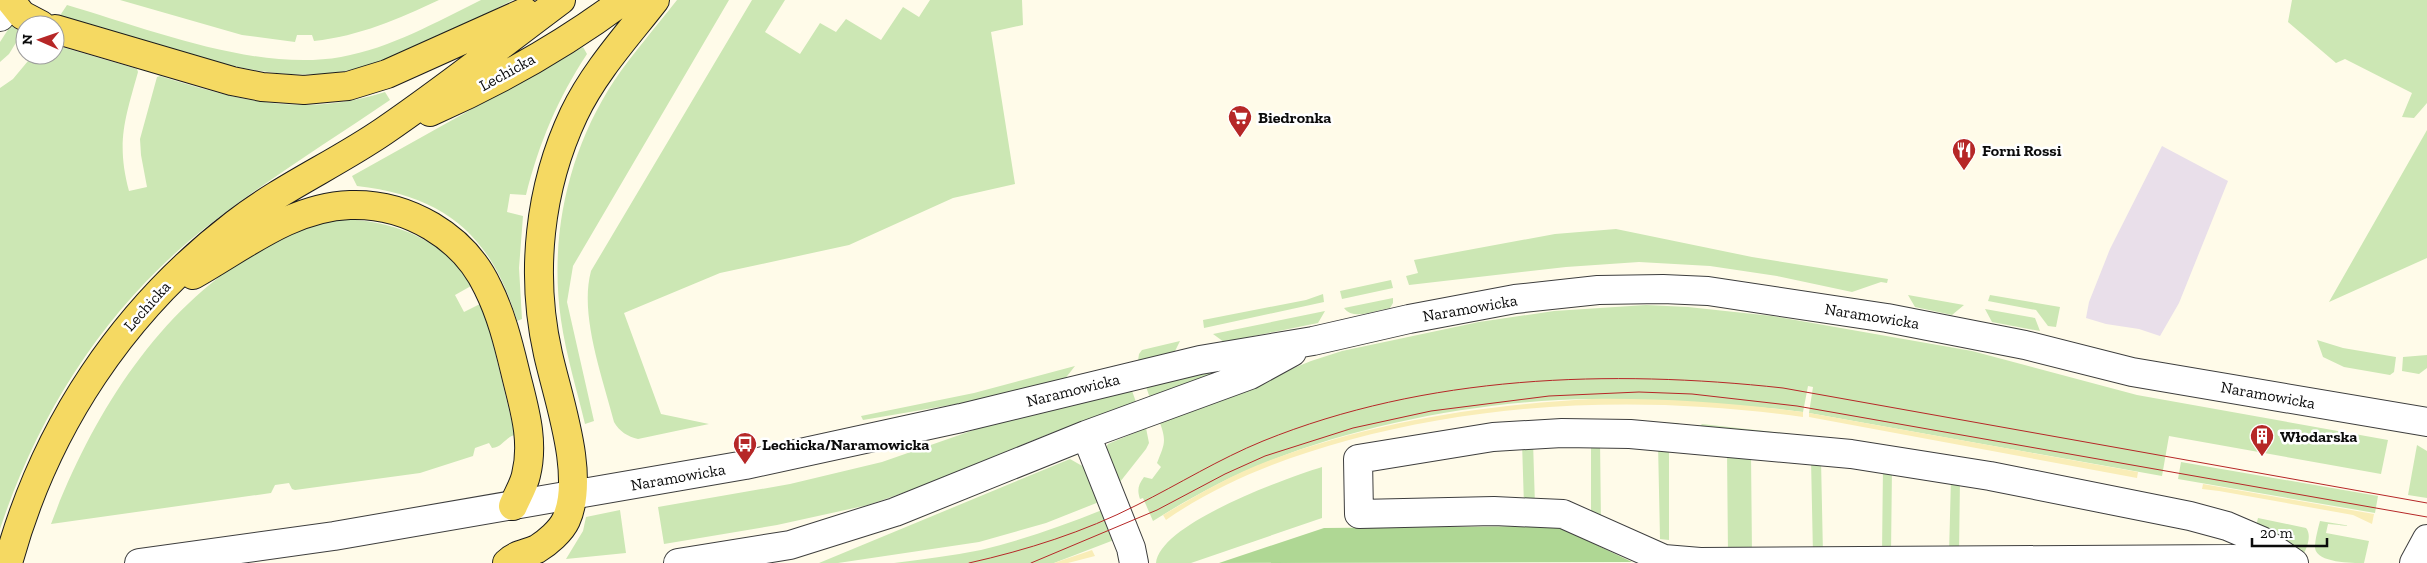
<svg xmlns="http://www.w3.org/2000/svg" width="2427" height="563" font-family="'Zilla Slab',serif">
<rect width="100%" height="100%" fill="#fffbe9"/>
<path fill="#e9dfea" d="M2162,146L2228,181L2179,303L2160,336L2139,329L2106,324L2086,318L2089,302L2110,249Z"/>
<path fill="#cce7b4" d="M120,0H439C398,19 360,36 314,41L312,35H297L295,42L242,35Z
M481,0H513C459,27 404,59 345,71C283,82 224,65 165,48C130,38 95,28 59,17L67,5C149,29 256,72 341,57C391,48 436,22 481,0Z
M677,0H729L573,266L567,302L594,421L585,424C577,390 566,355 561,320C549,237 568,151 614,81C633,53 656,27 677,0Z
M752,0H785L765,32L800,54L820,23L836,32L846,19L881,40L903,7L919,17L930,0H1022L1023,25L991,32L1015,184L953,198L849,245L720,273L624,313L661,414L709,424L638,439C628,437 619,431 614,422C603,378 579,315 591,271Z
M2292,0H2427V103L2414,118L2402,117L2412,93L2345,59L2336,63L2288,22Z
M11,25L22,33L9,54L0,62V42Z
M55,45L137,69L138,72C125,119 116,142 129,191L147,187L141,155L140,139L157,77L160,76C242,101 300,118 385,92L390,100C323,146 251,189 189,241C99,318 37,418 0,529V88L13,79L33,55H55Z
M583,47L587,54C558,98 539,143 526,195L510,194L507,212L523,216L519,268L522,319L517,321C492,236 445,196 357,186L352,176Z
M2427,130V258L2329,302Z
M336,219C388,219 444,237 471,286L455,295L464,312L480,304L487,319L515,435C505,437 503,447 492,448L489,443L475,448L473,456L420,473L295,490L292,489L289,483L275,485L271,493L51,524C93,412 164,299 272,243C282,238 292,231 303,227C313,223 325,222 336,219Z
M1616,229L1752,257L1888,279L1887,283L1881,282L1852,292L1777,276L1710,266L1639,262L1566,267L1409,285L1406,276L1418,273L1414,260L1555,234Z
M1391,280L1393,288L1342,299L1340,291Z
M1323,294L1324,302L1204,328L1203,320L1306,300Z
M1908,295L1964,305L1952,315L1915,307Z
M1990,295L2060,307L2056,327L2048,326L2036,310L1988,301Z
M1393,298V303L1390,308C1377,310 1353,321 1344,308Z
M1646,305L1688,307L1772,316L1972,351L2137,395L2388,440L2381,474L2169,436L2162,476L1809,413L1813,387L1808,386L1803,412C1762,406 1721,405 1679,403C1650,401 1621,399 1592,399C1488,400 1364,423 1267,462C1228,477 1190,498 1153,521L1143,498L1140,499C1137,490 1138,485 1144,477L1152,479L1161,467L1157,463C1164,445 1167,442 1160,423L1311,361L1342,351L1479,322L1554,311Z
M1985,309L2035,318L2040,331L1992,322Z
M1325,311L1318,323L1224,342L1213,334Z
M2317,340L2343,348L2396,357L2394,372L2390,375L2344,367L2323,357Z
M1180,341L1174,353L1138,361L1139,354L1142,350Z
M2427,355V368L2419,374L2402,371L2403,357Z
M1241,364L1150,398L1145,384Z
M1075,366L1064,380L974,401L863,420L861,416L974,393Z
M1131,388L1136,402L1046,435L917,488L868,505L777,525L664,544L658,507L790,484L882,462L991,424Z
M1626,422L1678,423L1682,427L1698,428L1702,424L1800,435L1805,443Z
M1146,428L1149,443L1146,449L1116,487L1105,449L1108,444Z
M1591,439H1600L1601,524L1591,520Z
M1533,441L1535,506H1524L1522,442Z
M1658,443L1669,444V540L1660,539Z
M2417,445L2427,451V498L2408,495Z
M1727,451L1751,453L1752,555H1728Z
M1070,459L1084,467L1099,502L1046,523L979,542L838,563H819Z
M1811,459H1821L1823,555H1813Z
M2181,462L2378,496L2375,513L2178,479Z
M1883,465L1892,467L1891,554H1882Z
M1322,467V518L1191,563H1156C1160,523 1287,478 1322,467Z
M1951,478L1960,479L1959,554H1949Z
M620,510L626,553L566,559L583,531L586,517Z
M1102,510L1114,540L1054,563H894C923,559 952,556 981,550C1023,540 1062,526 1102,510Z
M2258,518L2306,528C2312,535 2307,548 2303,555L2255,530Z
M2320,521L2351,526L2328,524L2326,533L2369,541L2364,563C2352,563 2317,563 2315,548C2315,539 2318,529 2320,521Z"/>
<path fill="#afd794" d="M1543,526L1559,527L1632,562L1219,563L1324,528Z"/>
<path fill="#f9edb7" d="M1592,399C1664,398 1733,403 1803,412V417C1651,396 1498,400 1349,440C1284,458 1222,481 1166,520L1163,515C1197,495 1231,475 1268,461C1372,422 1482,405 1592,399Z
M1809,413L2138,472L2137,478L1809,417Z
M2203,484L2374,514L2372,524L2353,515L2219,491L2202,489Z
M1092,550L1095,556L1068,563H1054Z"/>
<g fill="none" stroke-linecap="round" stroke-linejoin="round">
<g stroke="#3e3e3e" stroke-width="30">
<path id="minor" d="M0,17L3,0
M1086,435L1131,548L1134,563
M2291,561L2233,559L1700,562L1664,559L1563,514L1494,511L1359,514L1358,459L1493,437L1562,433L1630,434L1851,454L1990,476L2190,516L2227,526L2262,541L2294,563
M139,563L334,536L745,465L961,418L1200,360L1313,341L1409,319L1515,299L1598,290L1663,289L1708,291L1887,318L2025,345L2132,372L2427,422
M678,563L790,545L895,512L1086,435L1250,375L1292,352
M2414,563L2427,539"/>
</g>
<g stroke="#1c1c1c" stroke-width="30">
<path id="major" d="M10,0L22,15L41,25
M55,29L232,81L262,87L304,90L348,86L387,74L525,12
M430,112C498,82 565,44 624,0
M193,275C243,247 291,207 350,205C407,203 464,236 488,288C501,314 508,342 515,371C523,405 535,439 526,475C524,485 517,496 513,506
M8,563C45,427 123,310 235,224C281,188 336,164 384,131C444,90 502,44 561,0
M507,563C516,554 526,554 537,549C547,543 561,531 566,520C586,476 558,399 548,354C530,274 539,188 574,114C594,72 627,36 655,0"/>
</g>
<use href="#minor" stroke="#fff" stroke-width="28"/>
<use href="#major" stroke="#f5d962" stroke-width="28"/>
<path stroke="#b62727" stroke-width="1" d="M969,563C1027,550 1084,532 1137,505C1179,484 1219,459 1263,441C1426,375 1610,369 1783,388L2427,503
M1031,563L1157,510L1225,474L1265,456L1353,428L1431,411L1549,396L1639,392L1692,394L1797,406L2427,517"/>
</g>
<defs>
<g id="supermarket-pin" transform="scale(1.25)"><path d="M0 17L-7.5 6A9.5 9.5 0 1 1 7.5 6Z" fill="#b62727" stroke="#fff"/><path d="M-6-5.5h2.5l.6 2H6L4.5 2H-2.5L-4.4-4H-6ZM-1.5 3.2a1.3 1.3 0 1 0 .1 0ZM3 3.2a1.3 1.3 0 1 0 .1 0Z" fill="#fff"/></g>
<g id="restaurant-pin" transform="scale(1.25)"><path d="M0 17L-7.5 6A9.5 9.5 0 1 1 7.5 6Z" fill="#b62727" stroke="#fff"/><path d="M-5-6h1v4h1v-4h1v4h1v-4h1v5L-1.5 .5V6h-2V.5L-5-1ZM5-6V6H3V1.5H1.5Q1.5-4 5-6Z" fill="#fff"/></g>
<g id="building-pin" transform="scale(1.25)"><path d="M0 17L-7.5 6A9.5 9.5 0 1 1 7.5 6Z" fill="#b62727" stroke="#fff"/><path d="M-4-6H4V6H1V3H-1V6H-4ZM-2.5-4.3h1.7v1.8h-1.7ZM.8-4.3h1.7v1.8H.8ZM-2.5-1h1.7V.8h-1.7ZM.8-1h1.7V.8H.8Z" fill="#fff"/></g>
<g id="bus-pin" transform="scale(1.25)"><path d="M0 17L-7.5 6A9.5 9.5 0 1 1 7.5 6Z" fill="#b62727" stroke="#fff"/><path d="M-5-6H5V4H4V6H2V4H-2V6H-4V4H-5ZM-3.5-4V0h7V-4ZM-3.5 1.2v1.5H-2V1.2ZM2 1.2v1.5H3.5V1.2Z" fill="#fff"/></g>
</defs>
<g fill-rule="evenodd">
<use href="#supermarket-pin" x="1240" y="117"/>
<use href="#restaurant-pin" x="1964" y="150"/>
<use href="#building-pin" x="2262" y="436"/>
<use href="#bus-pin" x="745" y="444"/>
</g>
<g text-anchor="middle" dominant-baseline="central" stroke-width="5" stroke-linejoin="round" paint-order="stroke">
<g font-size="16" fill="#0b0b0b" stroke="#fff">
<text transform="translate(507 72) rotate(-29)">Lechicka</text>
<text transform="translate(147 306) rotate(-48)">Lechicka</text>
<text transform="translate(1470 308) rotate(-10)">Naramowicka</text>
<text transform="translate(1872 316) rotate(9)">Naramowicka</text>
<text transform="translate(1073 390) rotate(-14)">Naramowicka</text>
<text transform="translate(2268 395) rotate(10)">Naramowicka</text>
<text transform="translate(678 477) rotate(-10)">Naramowicka</text>
</g>
<g font-size="16" font-weight="bold" fill="#0b0b0b" stroke="#fff" text-anchor="start">
<text x="1258" y="117">Biedronka</text>
<text x="1982" y="150">Forni Rossi</text>
<text x="2280" y="436">Włodarska</text>
<text x="762" y="444">Lechicka/Naramowicka</text>
</g>
</g>
<g transform="translate(40 40) rotate(272)"><circle r="24" fill="#ffffff" stroke="#9d9d9d"/>
<path d="M0-4L9 19L0 12L-9 19Z" fill="#b62727"/>
<text y="-8" font-size="14" font-weight="bold" text-anchor="middle" fill="#0b0b0b">N</text>
</g>
<path d="M2252 538v8h75v-8" fill="none" stroke="#0b0b0b" stroke-width="2.5"/>
<text x="2260" y="538" font-size="15" fill="#0b0b0b" stroke="#ffffff" stroke-width="4" paint-order="stroke">20 m</text>
</svg>
